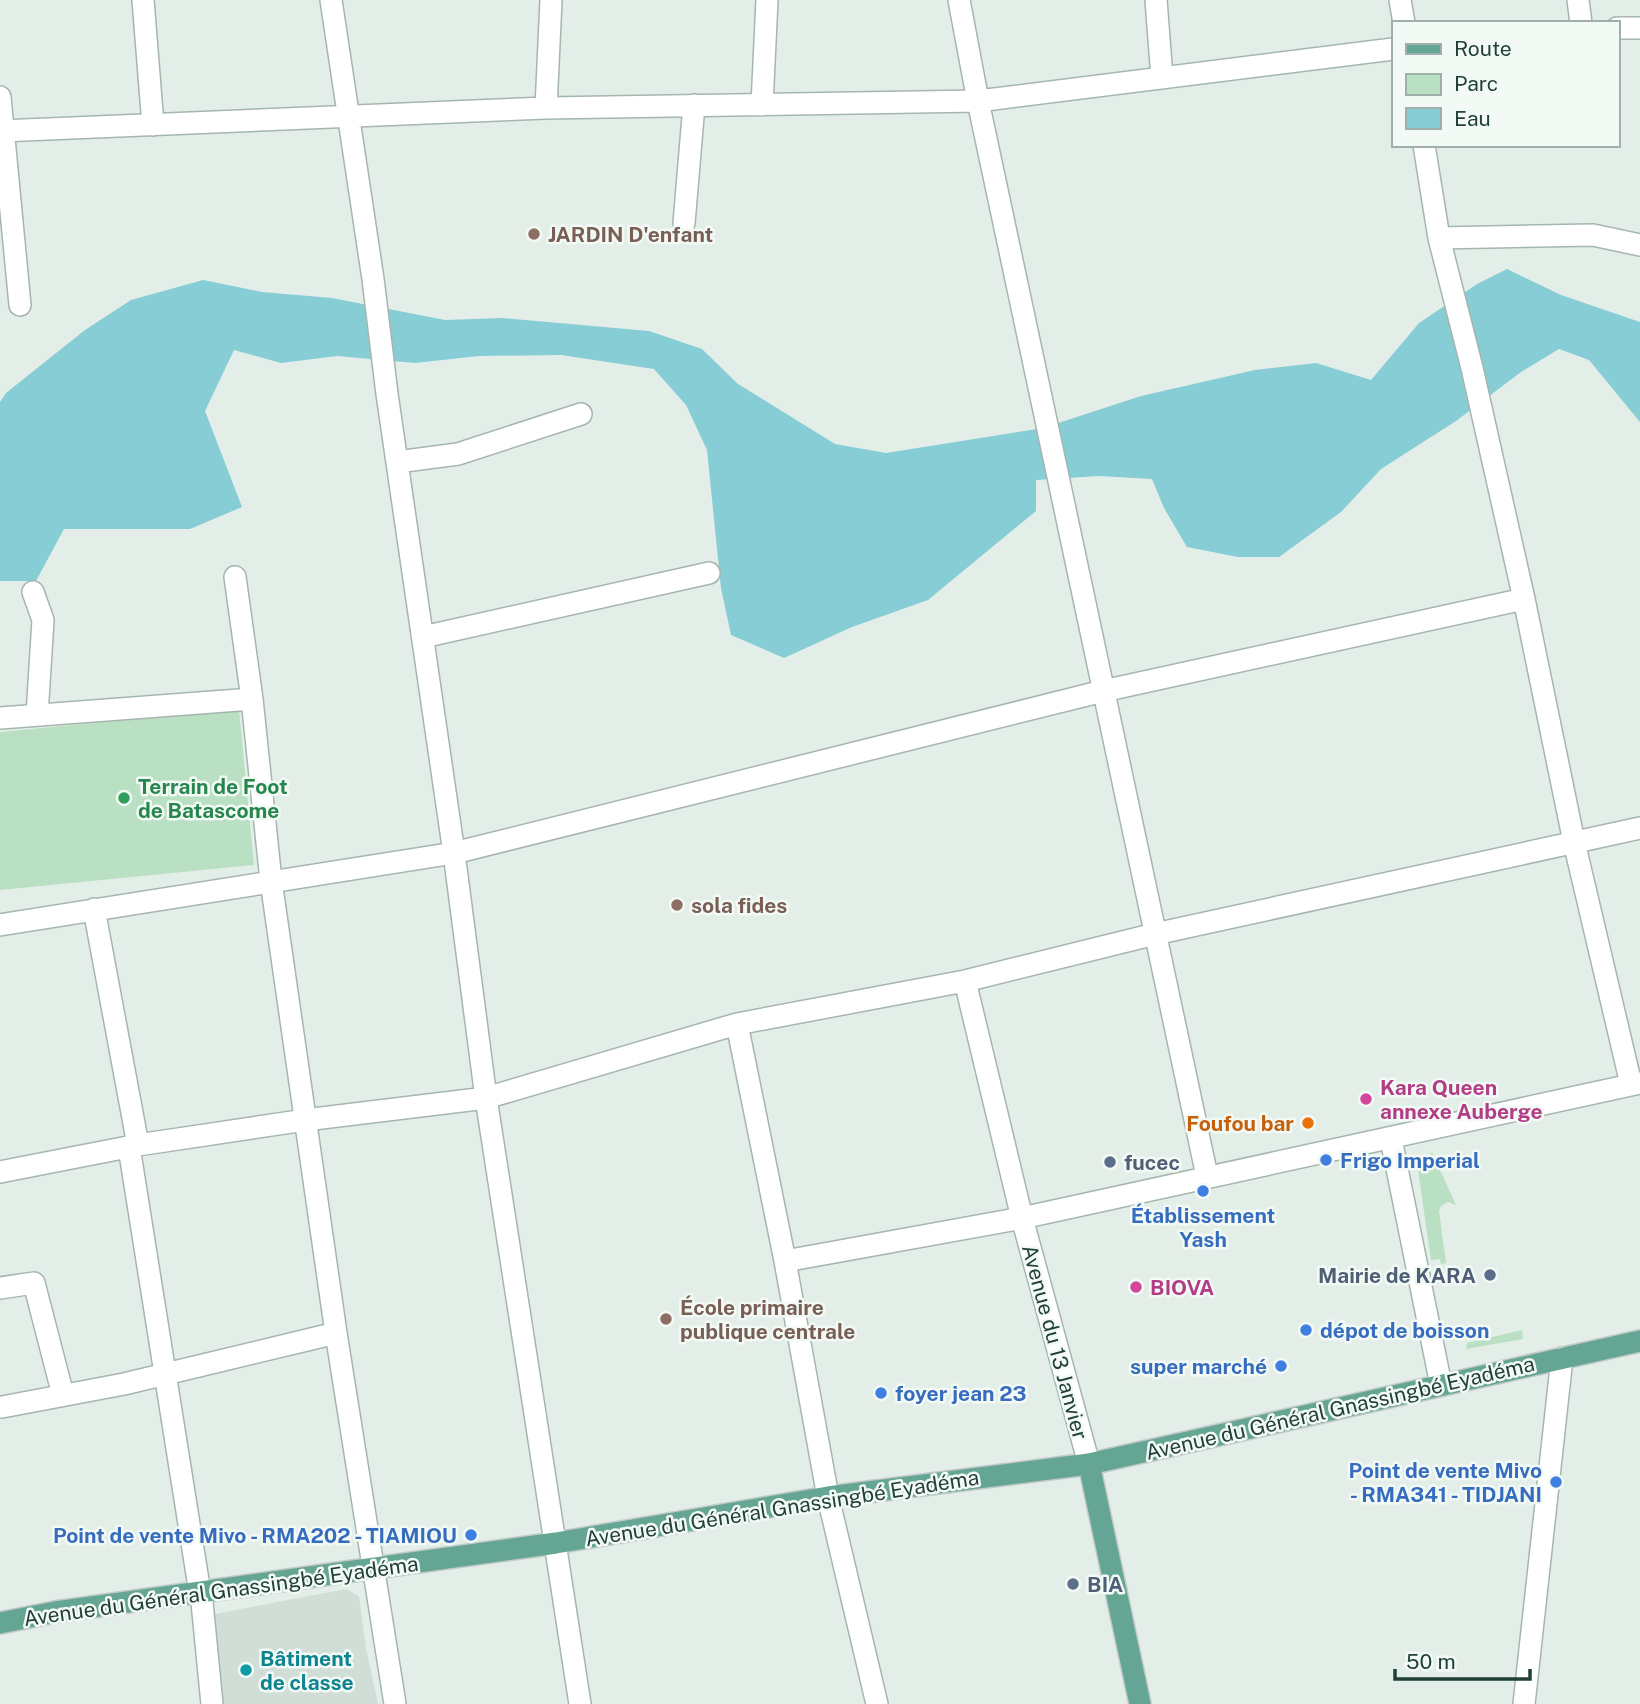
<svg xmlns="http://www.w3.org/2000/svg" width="1640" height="1704" font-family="'Public Sans',sans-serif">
<rect width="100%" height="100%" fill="#e3eee8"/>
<path fill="#d1ded7" d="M346,1589L359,1596L366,1648L378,1704H222L210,1615Z"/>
<path fill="#bae0c3" d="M239,709L254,865L0,890V732Z
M1432,1152L1456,1205L1448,1202L1441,1206L1439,1211L1446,1263L1441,1264L1440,1259L1431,1260L1418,1170Z
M1522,1330L1523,1339L1466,1349L1467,1343Z"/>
<path fill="#87cdd6" d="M1507,269L1561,295L1640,322V422L1589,360L1559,349L1521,372L1456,421L1381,469L1341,512L1279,557H1238L1187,547L1164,508L1152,479L1099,476L1036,480V511L928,600L852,627L784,658L731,635L721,588L707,450L686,405L654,369L561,355L479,356L415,363L337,356L281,363L234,350L205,411L242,507L190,529H64L36,581H0V402L6,393L85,330L131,300L203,280L262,292L332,298L445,320L501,318L649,331L702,349L738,384L835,444L886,453L1043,428L1141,396L1255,370L1316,363L1371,380L1419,323L1477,284Z"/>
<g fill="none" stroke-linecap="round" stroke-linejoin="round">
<g stroke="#a5b6af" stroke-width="24">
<path id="minor" d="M143,0L153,125
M331,0L373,279L387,394L454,853L486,1098L580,1704
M959,0L978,101L1207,1176
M1156,0L1162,78
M1400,0L1404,23
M1578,0L1581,23
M1617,28H1640
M0,97L20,305
M762,105L767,0
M546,108L551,0
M0,131L546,108L978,101L1393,49
M1424,145L1439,238L1472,368L1524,599L1574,842L1631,1084
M684,223L694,105
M1439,238L1593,235L1640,245
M397,462L458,454L581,414
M235,577L252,699L271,881L336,1333L395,1704
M33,592L43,620L37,715
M423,637L709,573
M0,718L252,699
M94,909L138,1145
M0,925L454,853L1103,691L1524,599
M965,981L1022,1218L1089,1464
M737,1024L785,1261L828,1497L877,1704
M1391,1139L1441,1385
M129,1147L200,1593
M0,1172L138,1145L305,1120L486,1098L737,1024L965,981L1155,934L1640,828
M785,1261L1022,1218L1640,1083
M0,1288L34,1283L63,1395
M2,1407L124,1384L336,1333
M201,1592L212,1704
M1524,1704L1562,1358"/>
</g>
<g stroke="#c1cac7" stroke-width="24">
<path id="major" d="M1089,1464L1140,1704
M0,1623L55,1612L556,1543L828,1497L1089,1464L1640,1341"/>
</g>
<use href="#minor" stroke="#fff" stroke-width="21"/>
<use href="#major" stroke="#64a693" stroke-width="21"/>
</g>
<g fill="#8d6e63" stroke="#f3faf6" stroke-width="2.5">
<circle cx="534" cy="234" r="7"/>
<circle cx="677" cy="905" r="7"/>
<circle cx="666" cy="1319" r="7"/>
</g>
<circle fill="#2e9e5b" stroke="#f3faf6" stroke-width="2.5" cx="124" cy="798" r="7"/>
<g fill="#d1479c" stroke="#f3faf6" stroke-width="2.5">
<circle cx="1366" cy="1099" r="7"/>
<circle cx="1136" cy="1287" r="7"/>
</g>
<circle fill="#e8710a" stroke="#f3faf6" stroke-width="2.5" cx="1308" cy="1123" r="7"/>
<g fill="#3f7fe0" stroke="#f3faf6" stroke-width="2.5">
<circle cx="1326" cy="1160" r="7"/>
<circle cx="1203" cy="1191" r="7"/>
<circle cx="1306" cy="1330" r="7"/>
<circle cx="1281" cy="1366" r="7"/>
<circle cx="881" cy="1393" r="7"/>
<circle cx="1556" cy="1482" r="7"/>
<circle cx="471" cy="1535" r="7"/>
</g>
<g fill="#5c6f8a" stroke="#f3faf6" stroke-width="2.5">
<circle cx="1110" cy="1162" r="7"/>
<circle cx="1490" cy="1275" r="7"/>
<circle cx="1073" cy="1584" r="7"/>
</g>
<circle fill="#0f9aa8" stroke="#f3faf6" stroke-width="2.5" cx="246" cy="1670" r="7"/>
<g text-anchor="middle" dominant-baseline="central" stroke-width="5" stroke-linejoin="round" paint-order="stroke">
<g font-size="21" font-weight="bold" fill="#785e54" stroke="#f3faf6" text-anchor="start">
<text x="548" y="234">JARDIN D'enfant</text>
<text x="691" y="905">sola fides</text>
<text x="680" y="1307">École primaire<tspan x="680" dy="24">publique centrale</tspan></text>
</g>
<g font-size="21" font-weight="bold" fill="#27864d" stroke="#f3faf6" text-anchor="start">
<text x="138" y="786">Terrain de Foot<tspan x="138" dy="24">de Batascome</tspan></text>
</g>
<g font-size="21" font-weight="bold" fill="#b23c85" stroke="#f3faf6" text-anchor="start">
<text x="1380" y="1087">Kara Queen<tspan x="1380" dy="24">annexe Auberge</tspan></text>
<text x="1150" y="1287">BIOVA</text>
</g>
<g font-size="21" font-weight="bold" fill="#c56008" stroke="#f3faf6" text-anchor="end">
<text x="1294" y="1123">Foufou bar</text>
</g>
<g font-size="21" font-weight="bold" fill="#366cbe" stroke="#f3faf6" text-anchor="start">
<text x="1340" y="1160">Frigo Imperial</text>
<text x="1203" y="1215" text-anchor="middle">Établissement<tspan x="1203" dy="24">Yash</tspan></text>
<text x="1320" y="1330">dépot de boisson</text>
<text x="1267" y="1366" text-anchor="end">super marché</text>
<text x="895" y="1393">foyer jean 23</text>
<text x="1542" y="1470" text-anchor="end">Point de vente Mivo<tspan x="1542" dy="24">- RMA341 - TIDJANI</tspan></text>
<text x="457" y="1535" text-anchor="end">Point de vente Mivo - RMA202 - TIAMIOU</text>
</g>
<g font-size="21" font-weight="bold" fill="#4e5e75" stroke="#f3faf6" text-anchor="start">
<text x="1124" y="1162">fucec</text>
<text x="1476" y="1275" text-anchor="end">Mairie de KARA</text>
<text x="1087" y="1584">BIA</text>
</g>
<g font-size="21" fill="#214037" stroke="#f3faf6">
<text transform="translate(1055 1342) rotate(75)">Avenue du 13 Janvier</text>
<text transform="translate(1340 1408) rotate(-13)">Avenue du Général Gnassingbé Eyadéma</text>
<text transform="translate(782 1508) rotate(-9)">Avenue du Général Gnassingbé Eyadéma</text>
<text transform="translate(221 1591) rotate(-8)">Avenue du Général Gnassingbé Eyadéma</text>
</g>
<g font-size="21" font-weight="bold" fill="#0d838f" stroke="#f3faf6" text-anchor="start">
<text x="260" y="1658">Bâtiment<tspan x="260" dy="24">de classe</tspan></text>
</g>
</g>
<rect x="1392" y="21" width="228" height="126" fill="#f3faf6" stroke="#9fb0aa" stroke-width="2"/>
<rect x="1406" y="44" width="35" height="10" fill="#64a693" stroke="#9fb0aa" stroke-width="2"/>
<text x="1454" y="56" font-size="21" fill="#214037">Route</text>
<rect x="1406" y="74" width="35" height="21" fill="#bae0c3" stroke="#9fb0aa" stroke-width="2"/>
<text x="1454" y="91" font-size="21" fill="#214037">Parc</text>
<rect x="1406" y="108" width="35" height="21" fill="#87cdd6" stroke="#9fb0aa" stroke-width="2"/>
<text x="1454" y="126" font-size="21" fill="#214037">Eau</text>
<path d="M1395 1669v10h135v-10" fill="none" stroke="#214037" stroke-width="3.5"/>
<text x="1406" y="1669" font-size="21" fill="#214037" stroke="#f3faf6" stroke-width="5" paint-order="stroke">50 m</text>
</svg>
